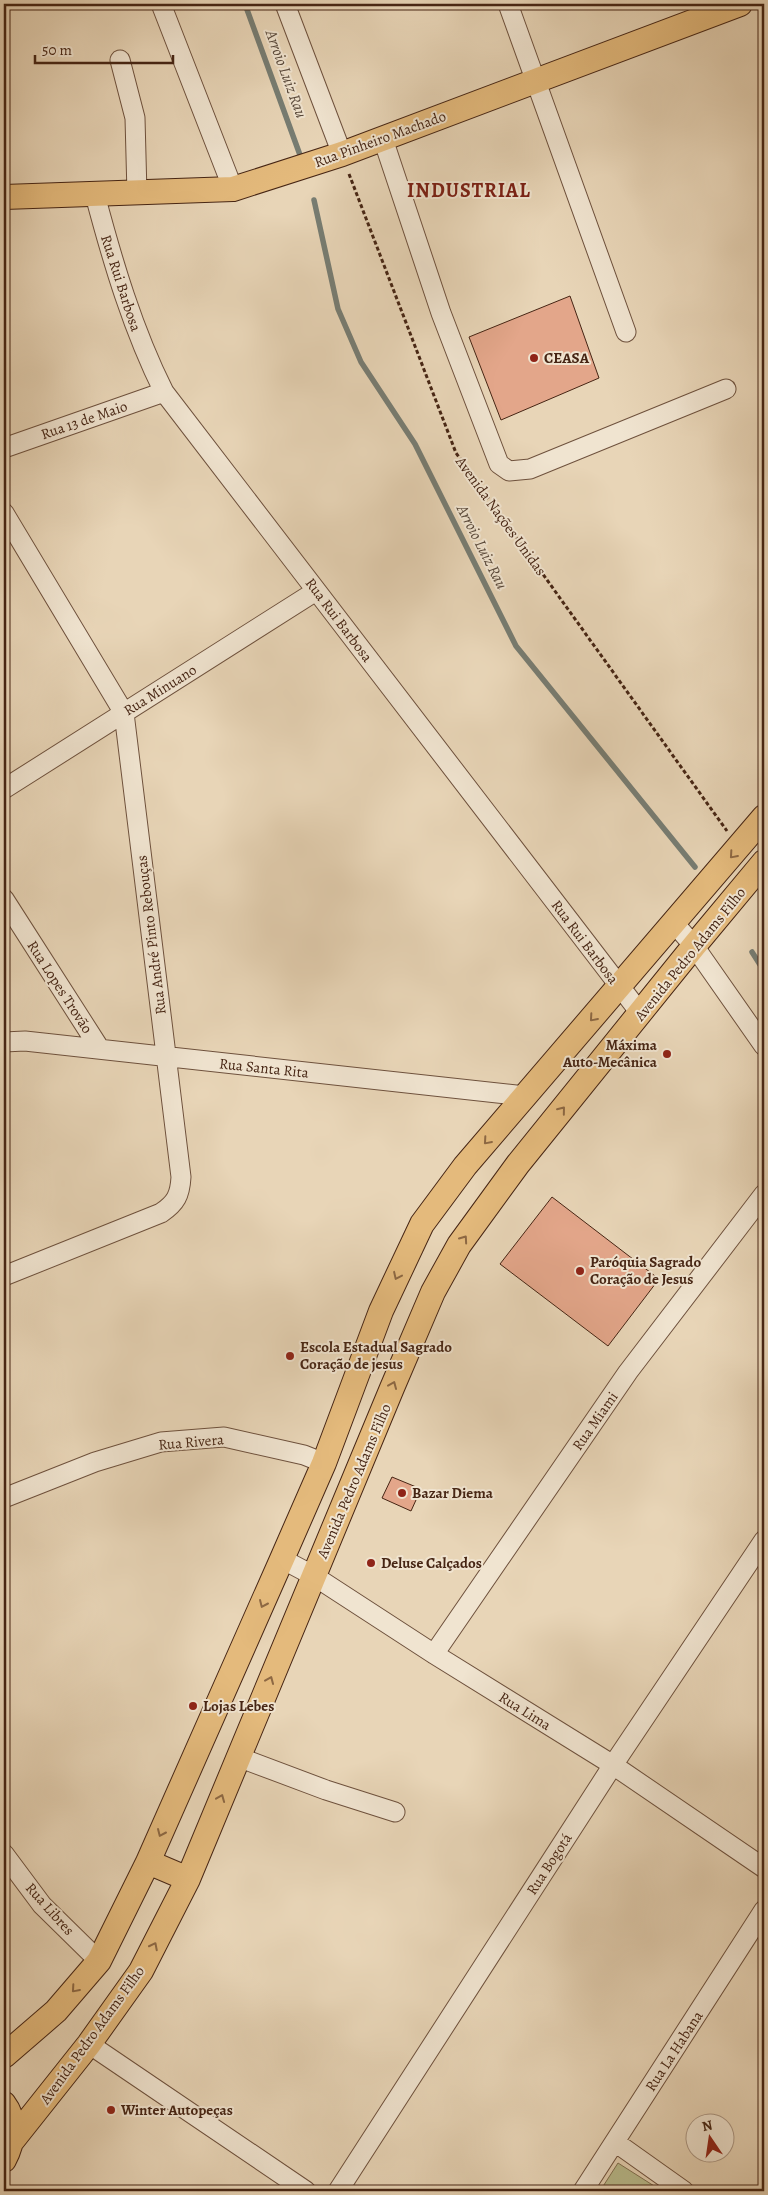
<svg xmlns="http://www.w3.org/2000/svg" width="768" height="2195" font-family="Alegreya,serif">
<rect width="100%" height="100%" fill="#e8d5b7"/>
<filter id="stains"><feTurbulence type="fractalNoise" baseFrequency=".004" numOctaves="4"/><feColorMatrix values="0 0 0 0 .2 0 0 0 0 .09 0 0 0 0 .02 0 0 0 .5 -.17"/></filter>
<radialGradient id="worn" r=".72"><stop offset=".6" stop-color="#630" stop-opacity="0"/><stop offset="1" stop-color="#630" stop-opacity=".3"/></radialGradient>
<path fill="#b9bc8d" stroke="#807050" d="M618,2163L662,2191H600Z"/>
<g fill="none" stroke-linecap="round" stroke-linejoin="round">
<path stroke="#777d73" stroke-width="5.5" d="M245,4L300,155
M314,200L338,309L361,362L415,444L516,646L695,867
M752,952L764,971"/>
</g>
<path fill="#e3a68a" stroke="#462514" d="M570,296L599,378L501,420L469,337Z
M552,1197L659,1279L608,1346L500,1264Z
M392,1477L421,1489L411,1511L382,1498Z"/>
<g fill="none" stroke-linecap="round" stroke-linejoin="round">
<g stroke="#6e513d" stroke-width="21">
<path id="minor" d="M161,4L233,189
M285,4L342,154
M508,4L626,332
M120,60L135,118L137,194
M383,139L441,313L499,464L509,471L530,469L726,389
M95,195C113,263 133,330 164,392L641,1014
M4,448L164,392
M4,513L124,713L181,1177C180,1195 176,1203 161,1213L4,1276
M4,789L316,591
M4,899L100,1049
M674,923L694,946L764,1046
M4,1042L25,1041L525,1096
M4,1498L95,1462L161,1442L224,1437L304,1455L324,1463
M282,1559L314,1576L434,1654L613,1765L764,1868
M434,1654L628,1372L764,1194
M238,1757L326,1790L395,1812
M4,1854L42,1905L99,1961
M89,2044L306,2191
M615,2142L684,2191
M338,2191L613,1765L764,1540
M583,2191L764,1910"/>
</g>
<g stroke="#462514" stroke-width="26">
<path id="major" d="M4,197L233,189L342,154L740,4
M148,1862L188,1879
M4,2056L56,2011L99,1961L148,1862L282,1559L324,1463L381,1311L422,1224L465,1166L764,817
M4,2104C17,2121 13,2143 4,2160
M12,2141L89,2044L141,1971L188,1879L392,1388L433,1292L459,1245L518,1164L694,946L764,862"/>
</g>
<path stroke="#462514" stroke-width="3" stroke-dasharray="4 2.5" stroke-linecap="butt" d="M349,174L456,453L727,831"/>
<use href="#minor" stroke="#f0e4d0" stroke-width="19"/>
<use href="#major" stroke="#e4ba7c" stroke-width="24"/>
</g>
<defs><path id="oneway-chevron" d="M-2-3.5L2.5 0L-2 3.5" fill="none" stroke-width="1.6" stroke-linecap="round" stroke-linejoin="round" transform="scale(1.25)"/></defs>
<g stroke="#8d6843">
<use href="#oneway-chevron" transform="translate(733 855) rotate(131)"/>
<use href="#oneway-chevron" transform="translate(593 1018) rotate(131)"/>
<use href="#oneway-chevron" transform="translate(562 1110) rotate(-51)"/>
<use href="#oneway-chevron" transform="translate(487 1141) rotate(131)"/>
<use href="#oneway-chevron" transform="translate(464 1239) rotate(-55)"/>
<use href="#oneway-chevron" transform="translate(397 1276) rotate(115)"/>
<use href="#oneway-chevron" transform="translate(393 1385) rotate(-67)"/>
<use href="#oneway-chevron" transform="translate(263 1604) rotate(114)"/>
<use href="#oneway-chevron" transform="translate(270 1680) rotate(-67)"/>
<use href="#oneway-chevron" transform="translate(221 1798) rotate(-68)"/>
<use href="#oneway-chevron" transform="translate(161 1833) rotate(114)"/>
<use href="#oneway-chevron" transform="translate(154 1946) rotate(-63)"/>
<use href="#oneway-chevron" transform="translate(75 1989) rotate(131)"/>
</g>
<g fill="#8f2418" stroke="#f0e4d0" stroke-width="2">
<circle cx="534" cy="358" r="5"/>
<circle cx="667" cy="1054" r="5"/>
<circle cx="580" cy="1271" r="5"/>
<circle cx="290" cy="1356" r="5"/>
<circle cx="402" cy="1493" r="5"/>
<circle cx="371" cy="1563" r="5"/>
<circle cx="193" cy="1706" r="5"/>
<circle cx="111" cy="2110" r="5"/>
</g>
<g text-anchor="middle" dominant-baseline="central" stroke-width="4" stroke-linejoin="round" paint-order="stroke">
<g font-size="15" fill="#462514" stroke="#f0e4d0">
<text transform="translate(380 139) rotate(-20)">Rua Pinheiro Machado</text>
<text transform="translate(121 283) rotate(72)">Rua Rui Barbosa</text>
<text transform="translate(84 420) rotate(-19)">Rua 13 de Maio</text>
<text transform="translate(501 516) rotate(54)">Avenida Nações Unidas</text>
<text transform="translate(339 620) rotate(53)">Rua Rui Barbosa</text>
<text transform="translate(160 690) rotate(-32)">Rua Minuano</text>
<text transform="translate(151 935) rotate(-97)">Rua André Pinto Rebouças</text>
<text transform="translate(585 942) rotate(53)">Rua Rui Barbosa</text>
<text transform="translate(690 954) rotate(-51)">Avenida Pedro Adams Filho</text>
<text transform="translate(60 987) rotate(57)">Rua Lopes Trovão</text>
<text transform="translate(264 1068) rotate(6)">Rua Santa Rita</text>
<text transform="translate(595 1421) rotate(-55)">Rua Miami</text>
<text transform="translate(191 1442) rotate(-5)">Rua Rivera</text>
<text transform="translate(354 1481) rotate(-67)">Avenida Pedro Adams Filho</text>
<text transform="translate(525 1711) rotate(32)">Rua Lima</text>
<text transform="translate(549 1864) rotate(-57)">Rua Bogotá</text>
<text transform="translate(50 1909) rotate(48)">Rua Libres</text>
<text transform="translate(92 2035) rotate(-54)">Avenida Pedro Adams Filho</text>
<text transform="translate(674 2051) rotate(-57)">Rua La Habana</text>
</g>
<g font-size="15" font-weight="bold" fill="#462514" stroke="#f0e4d0" text-anchor="start">
<text x="544" y="358">CEASA</text>
<text x="657" y="1045" text-anchor="end">Máxima<tspan x="657" dy="17">Auto-Mecânica</tspan></text>
<text x="590" y="1262">Paróquia Sagrado<tspan x="590" dy="17">Coração de Jesus</tspan></text>
<text x="300" y="1347">Escola Estadual Sagrado<tspan x="300" dy="17">Coração de jesus</tspan></text>
<text x="412" y="1493">Bazar Diema</text>
<text x="381" y="1563">Deluse Calçados</text>
<text x="203" y="1706">Lojas Lebes</text>
<text x="121" y="2110">Winter Autopeças</text>
</g>
<g font-size="16" font-style="italic" fill="#5a4a3c" stroke="#f0e4d0">
<text transform="translate(286 74) rotate(70)">Arroio Luiz Rau</text>
<text transform="translate(482 547) rotate(63)">Arroio Luiz Rau</text>
</g>
<g font-size="20" font-weight="bold" letter-spacing="1" fill="#7a1f14" stroke="#f0e4d0">
<text x="469" y="190">INDUSTRIAL</text>
</g>
</g>
<rect width="768" height="2195" fill="none" stroke="#e8d5b7" stroke-width="20"/>
<rect x="5" y="5" width="758" height="2185" fill="none" stroke="#462514" stroke-width="2.5"/>
<rect x="10" y="10" width="748" height="2175" fill="none" stroke="#462514"/>
<g transform="translate(710 2138) rotate(347)"><circle r="24" fill="#f0e4d0" stroke="#ac9885"/>
<path d="M0-4L9 19L0 12L-9 19Z" fill="#8f2418"/>
<text y="-8" font-size="14" font-weight="bold" text-anchor="middle" fill="#462514">N</text>
</g>
<path d="M35 55v8h138v-8" fill="none" stroke="#462514" stroke-width="2.5"/>
<text x="42" y="55" font-size="15" fill="#462514" stroke="#f0e4d0" stroke-width="4" paint-order="stroke">50 m</text>
<rect width="100%" height="100%" filter="url(#stains)"/>
<rect width="100%" height="100%" fill="url(#worn)"/>
</svg>
